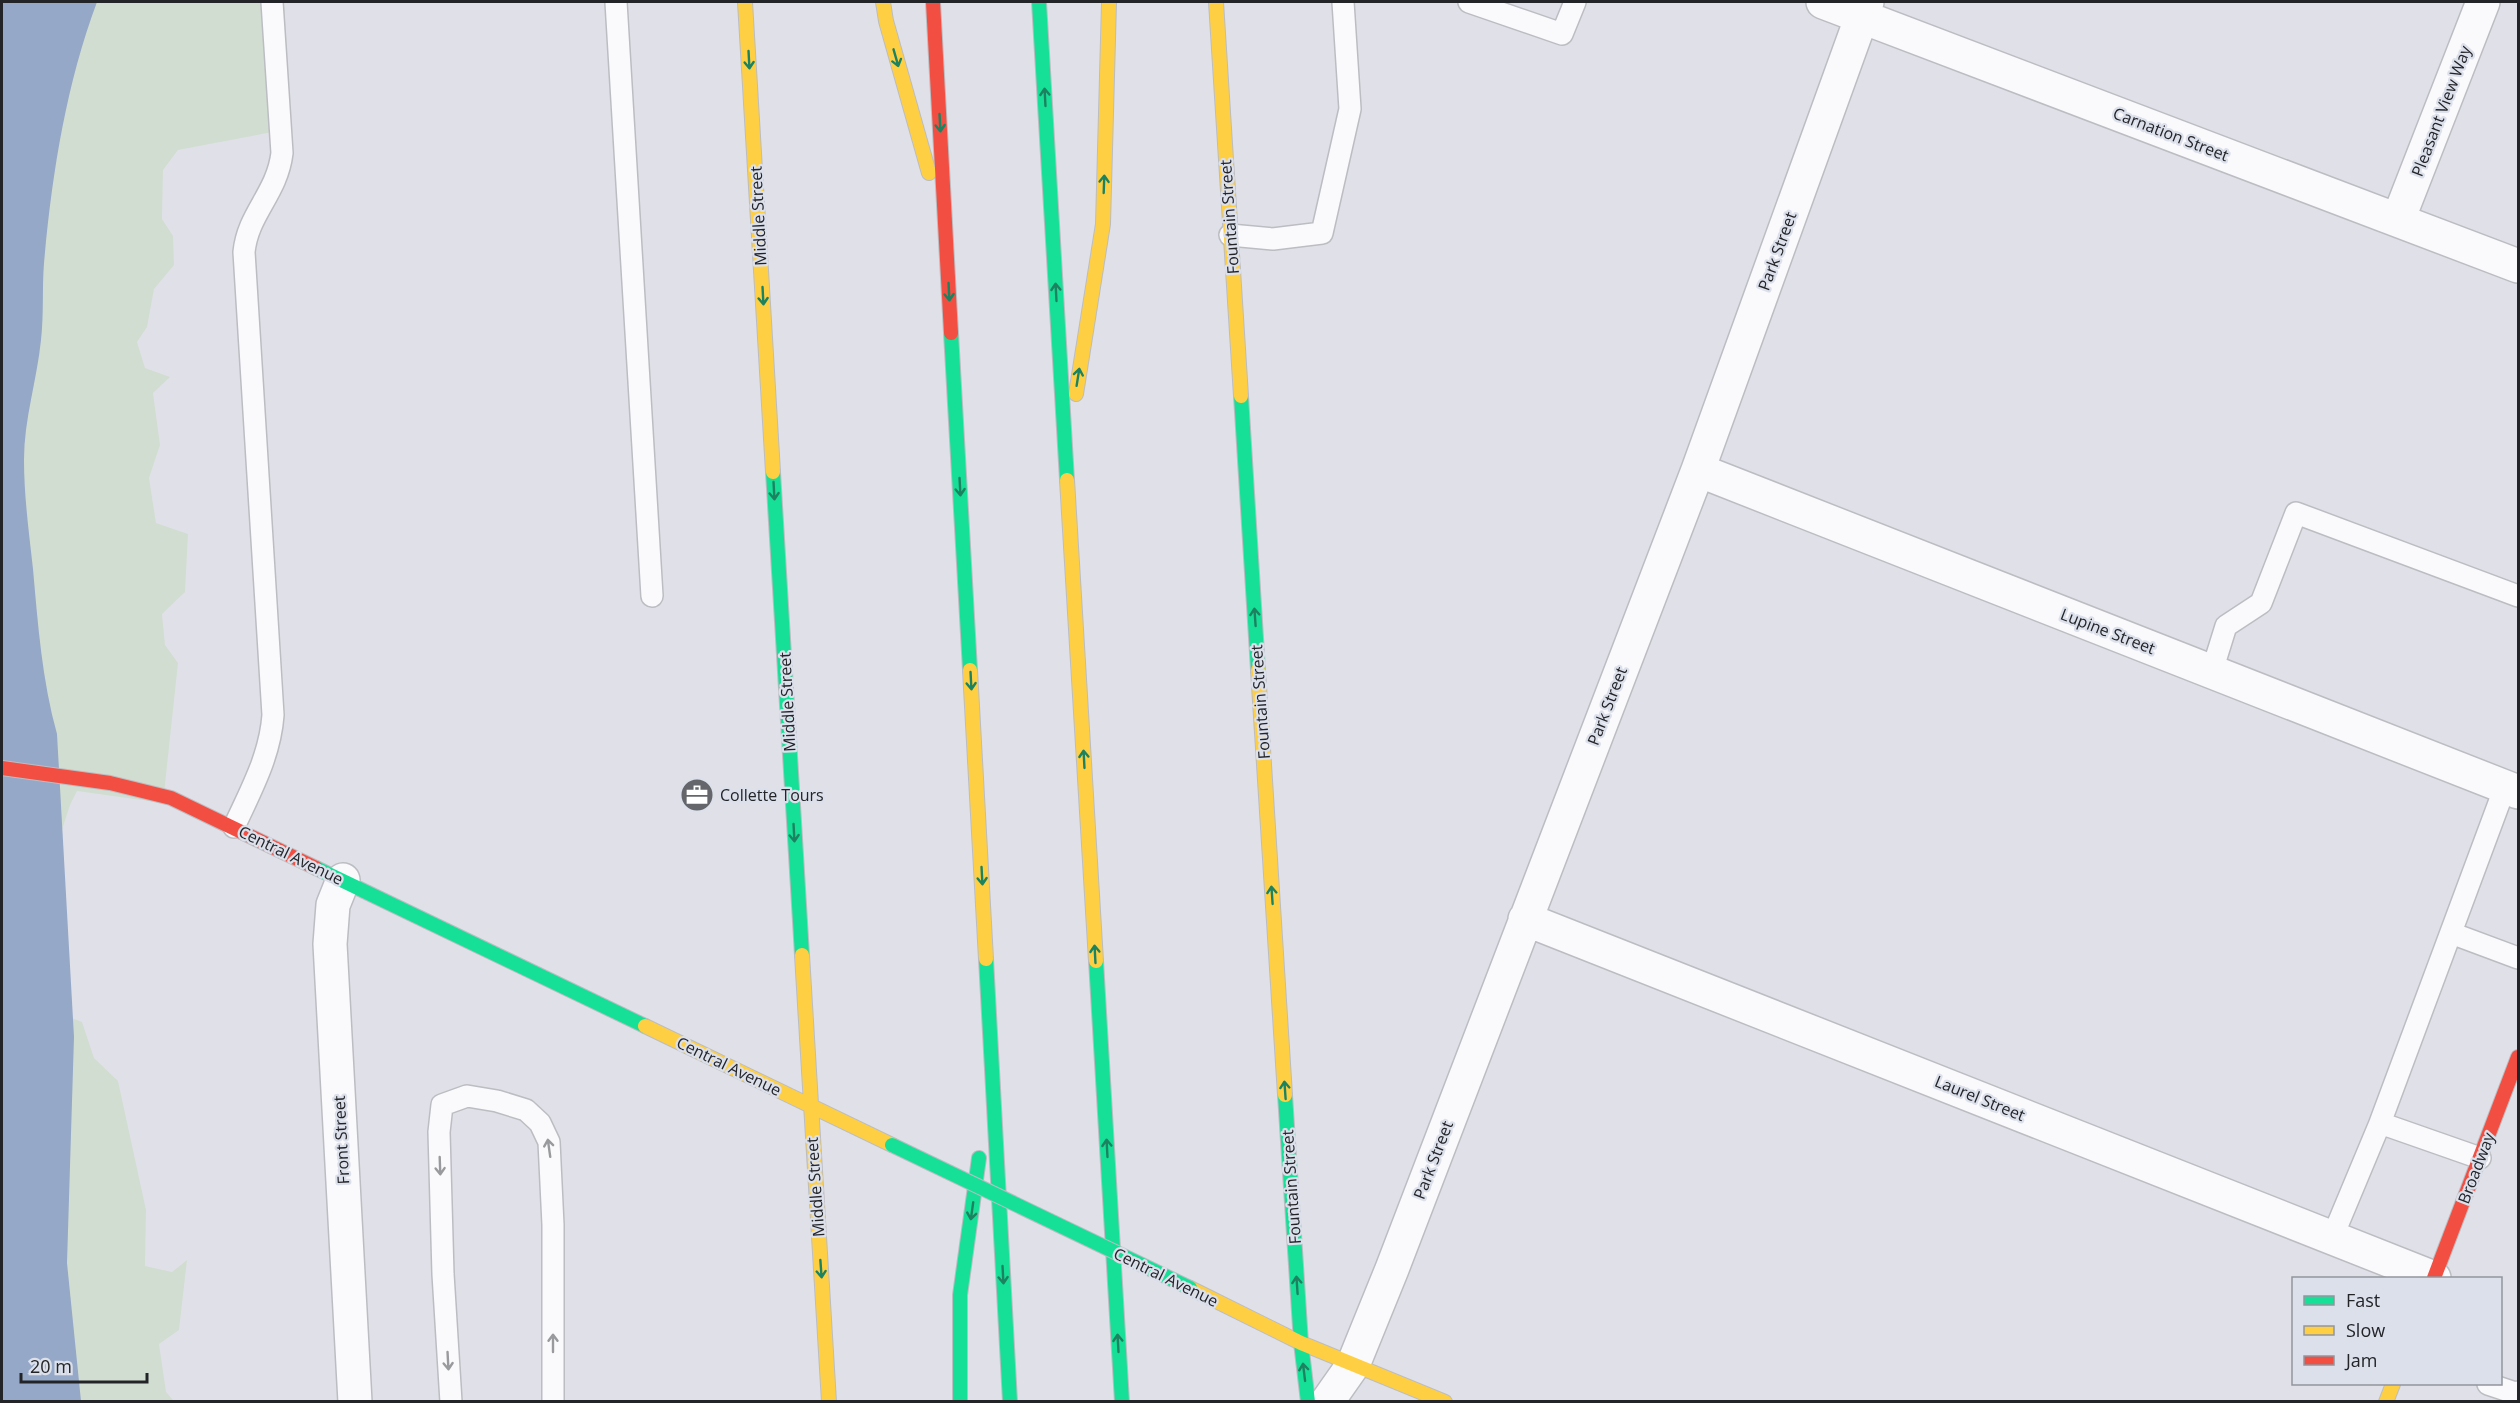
<svg xmlns="http://www.w3.org/2000/svg" width="2520" height="1403" font-family="'Open Sans',sans-serif">
<rect width="100%" height="100%" fill="#e0e1e8"/>
<path fill="#d2ddd1" d="M75,2H284L291,122L283,130L178,150L163,170L162,219L173,236L174,265L154,289L147,327L137,342L145,368L170,377L153,393L160,445L149,478L156,523L188,534L185,592L162,614L165,645L178,663L163,803L77,791L70,805L46,879L69,1017L82,1022L94,1058L118,1081L146,1210L145,1266L172,1272L187,1260L179,1330L159,1344L166,1392L174,1401H43L2,618V212Z"/>
<path fill="#95a8c7" d="M2,2H97C66,85 52,174 44,263C42,288 44,314 41,340C37,380 24,419 24,460C24,496 29,533 33,569C38,625 42,680 57,734L74,1037L67,1263L81,1401L2,1402Z"/>
<g fill="none" stroke-linecap="round" stroke-linejoin="round">
<g stroke="#bcbdc2" stroke-width="24">
<path id="lane" d="M616,2L652,596
M1469,2L1562,34L1575,2
M1230,235L1273,239L1322,233L1350,109L1343,2
M2212,671L2226,626L2261,603L2296,513L2518,596
M234,827C251,790 270,756 273,715L244,252C248,213 277,194 282,153L272,2
M2451,933L2518,958
M2480,1158L2380,1123L2505,787
M2332,1238L2380,1123
M2488,1384L2515,1393L2518,1392
M451,1402L443,1274L439,1132L442,1105L467,1096L497,1101L526,1110L540,1123L549,1142L553,1225V1402"/>
</g>
<g stroke="#bcbdc2" stroke-width="36">
<path id="street" d="M1823,2L2518,266
M2398,220L2483,2
M1698,470L2518,792
M343,880L333,905L330,944L355,1402
M1525,919L2434,1278
M1327,1402L1353,1365L1392,1269L1698,470L1867,2"/>
</g>
<g stroke="#bcbdc2" stroke-width="16">
<path id="fast" d="M1039,2L1067,480
M951,333L970,670
M1241,396L1258,670
M773,472L802,955
M316,868L645,1026
M986,959L1010,1402
M1096,961L1122,1402
M1285,1095L1301,1343L1308,1402
M960,1402V1295L979,1158"/>
</g>
<g stroke="#bcbdc2" stroke-width="16">
<path id="slow" d="M745,2L773,472
M883,2L886,21L929,173
M1216,2L1241,396
M1076,394L1103,224L1109,2
M1067,480L1096,961
M970,670L986,959
M1258,670L1285,1095
M802,955L829,1402
M645,1026L892,1145
M1190,1288L1301,1343L1445,1402
M2386,1402L2393,1384"/>
</g>
<g stroke="#bcbdc2" stroke-width="16">
<path id="jam" d="M933,2L951,333
M2,768L110,783L171,798L316,868
M2434,1278L2518,1057"/>
</g>
<use href="#lane" stroke="#fafafc" stroke-width="21"/>
<use href="#street" stroke="#fafafc" stroke-width="33"/>
<use href="#fast" stroke="#16e098" stroke-width="14"/>
<use href="#slow" stroke="#ffcf43" stroke-width="14"/>
<use href="#jam" stroke="#f24e42" stroke-width="14"/>
<g stroke="#bcbdc2" stroke-width="16" stroke-linecap="butt">
<path id="fast-bridge" d="M892,1145L1190,1288"/>
</g>
<use href="#fast-bridge" stroke="#16e098" stroke-width="14"/>
</g>
<defs><path id="oneway-shaft" d="M-6 0H5M1.5-3L5.5 0L1.5 3" fill="none" stroke-width="1.6" stroke-linecap="round" stroke-linejoin="round" transform="scale(1.5)"/></defs>
<g stroke="#1c8260">
<use href="#oneway-shaft" transform="translate(896 58) rotate(74)"/>
<use href="#oneway-shaft" transform="translate(749 60) rotate(87)"/>
<use href="#oneway-shaft" transform="translate(1045 97) rotate(-93)"/>
<use href="#oneway-shaft" transform="translate(940 123) rotate(87)"/>
<use href="#oneway-shaft" transform="translate(1104 184) rotate(-88)"/>
<use href="#oneway-shaft" transform="translate(949 292) rotate(87)"/>
<use href="#oneway-shaft" transform="translate(1056 292) rotate(-93)"/>
<use href="#oneway-shaft" transform="translate(763 296) rotate(87)"/>
<use href="#oneway-shaft" transform="translate(1078 377) rotate(-81)"/>
<use href="#oneway-shaft" transform="translate(960 487) rotate(87)"/>
<use href="#oneway-shaft" transform="translate(774 491) rotate(87)"/>
<use href="#oneway-shaft" transform="translate(1255 617) rotate(-94)"/>
<use href="#oneway-shaft" transform="translate(971 681) rotate(87)"/>
<use href="#oneway-shaft" transform="translate(1084 759) rotate(-93)"/>
<use href="#oneway-shaft" transform="translate(794 833) rotate(87)"/>
<use href="#oneway-shaft" transform="translate(982 876) rotate(87)"/>
<use href="#oneway-shaft" transform="translate(1272 895) rotate(-94)"/>
<use href="#oneway-shaft" transform="translate(1095 954) rotate(-93)"/>
<use href="#oneway-shaft" transform="translate(1285 1090) rotate(-94)"/>
<use href="#oneway-shaft" transform="translate(1107 1148) rotate(-93)"/>
<use href="#oneway-shaft" transform="translate(972 1211) rotate(98)"/>
<use href="#oneway-shaft" transform="translate(821 1269) rotate(86)"/>
<use href="#oneway-shaft" transform="translate(1003 1275) rotate(87)"/>
<use href="#oneway-shaft" transform="translate(1297 1285) rotate(-94)"/>
<use href="#oneway-shaft" transform="translate(1118 1343) rotate(-93)"/>
<use href="#oneway-shaft" transform="translate(1304 1372) rotate(-97)"/>
</g>
<g stroke="#999a9d">
<use href="#oneway-shaft" transform="translate(549 1148) rotate(-98)"/>
<use href="#oneway-shaft" transform="translate(440 1166) rotate(88)"/>
<use href="#oneway-shaft" transform="translate(553 1343) rotate(-90)"/>
<use href="#oneway-shaft" transform="translate(448 1361) rotate(87)"/>
</g>
<defs>
<g id="office-disc" transform="scale(1.725)"><circle r="9.5" fill="#64666b" stroke="#dce0eb"/><path d="M-6-3h4V-5.5h4V-3h4V5H-6ZM-1-4.5V-3h2v-1.5ZM-6 0V1H6V0Z" fill="#fff"/></g>
</defs>
<g fill-rule="evenodd">
<use href="#office-disc" x="697" y="795"/>
</g>
<g text-anchor="middle" dominant-baseline="central" stroke-width="4.5" stroke-linejoin="round" paint-order="stroke">
<g font-size="16" fill="#222428" stroke="#dce0eb">
<text transform="translate(2441 111) rotate(-69)">Pleasant View Way</text>
<text transform="translate(2171 134) rotate(21)">Carnation Street</text>
<text transform="translate(758 216) rotate(-93)">Middle Street</text>
<text transform="translate(1229 217) rotate(-94)">Fountain Street</text>
<text transform="translate(1777 251) rotate(-70)">Park Street</text>
<text transform="translate(2108 631) rotate(21)">Lupine Street</text>
<text transform="translate(787 702) rotate(-93)">Middle Street</text>
<text transform="translate(1260 702) rotate(-94)">Fountain Street</text>
<text transform="translate(1607 706) rotate(-69)">Park Street</text>
<text transform="translate(291 855) rotate(26)">Central Avenue</text>
<text transform="translate(729 1066) rotate(26)">Central Avenue</text>
<text transform="translate(1980 1098) rotate(22)">Laurel Street</text>
<text transform="translate(341 1140) rotate(-93)">Front Street</text>
<text transform="translate(1433 1160) rotate(-69)">Park Street</text>
<text transform="translate(2476 1168) rotate(-69)">Broadway</text>
<text transform="translate(815 1187) rotate(-94)">Middle Street</text>
<text transform="translate(1291 1187) rotate(-94)">Fountain Street</text>
<text transform="translate(1166 1277) rotate(26)">Central Avenue</text>
</g>
<g font-size="16" fill="#222428" stroke="#dce0eb" text-anchor="start">
<text x="720" y="795">Collette Tours</text>
</g>
</g>
<rect width="2520" height="1403" fill="none" stroke="#222428" stroke-width="6"/>
<rect x="2292" y="1277" width="210" height="108" fill="#dce0eb" stroke="#92959d" stroke-width="1.5"/>
<rect x="2304" y="1296" width="30" height="9" fill="#16e098" stroke="#92959d" stroke-width="1.5"/>
<text x="2346" y="1307" font-size="18" fill="#222428">Fast</text>
<rect x="2304" y="1326" width="30" height="9" fill="#ffcf43" stroke="#92959d" stroke-width="1.5"/>
<text x="2346" y="1337" font-size="18" fill="#222428">Slow</text>
<rect x="2304" y="1356" width="30" height="9" fill="#f24e42" stroke="#92959d" stroke-width="1.5"/>
<text x="2346" y="1367" font-size="18" fill="#222428">Jam</text>
<path d="M21 1373v9h126v-9" fill="none" stroke="#222428" stroke-width="3"/>
<text x="30" y="1373" font-size="18" fill="#222428" stroke="#dce0eb" stroke-width="4.5" paint-order="stroke">20 m</text>
</svg>
